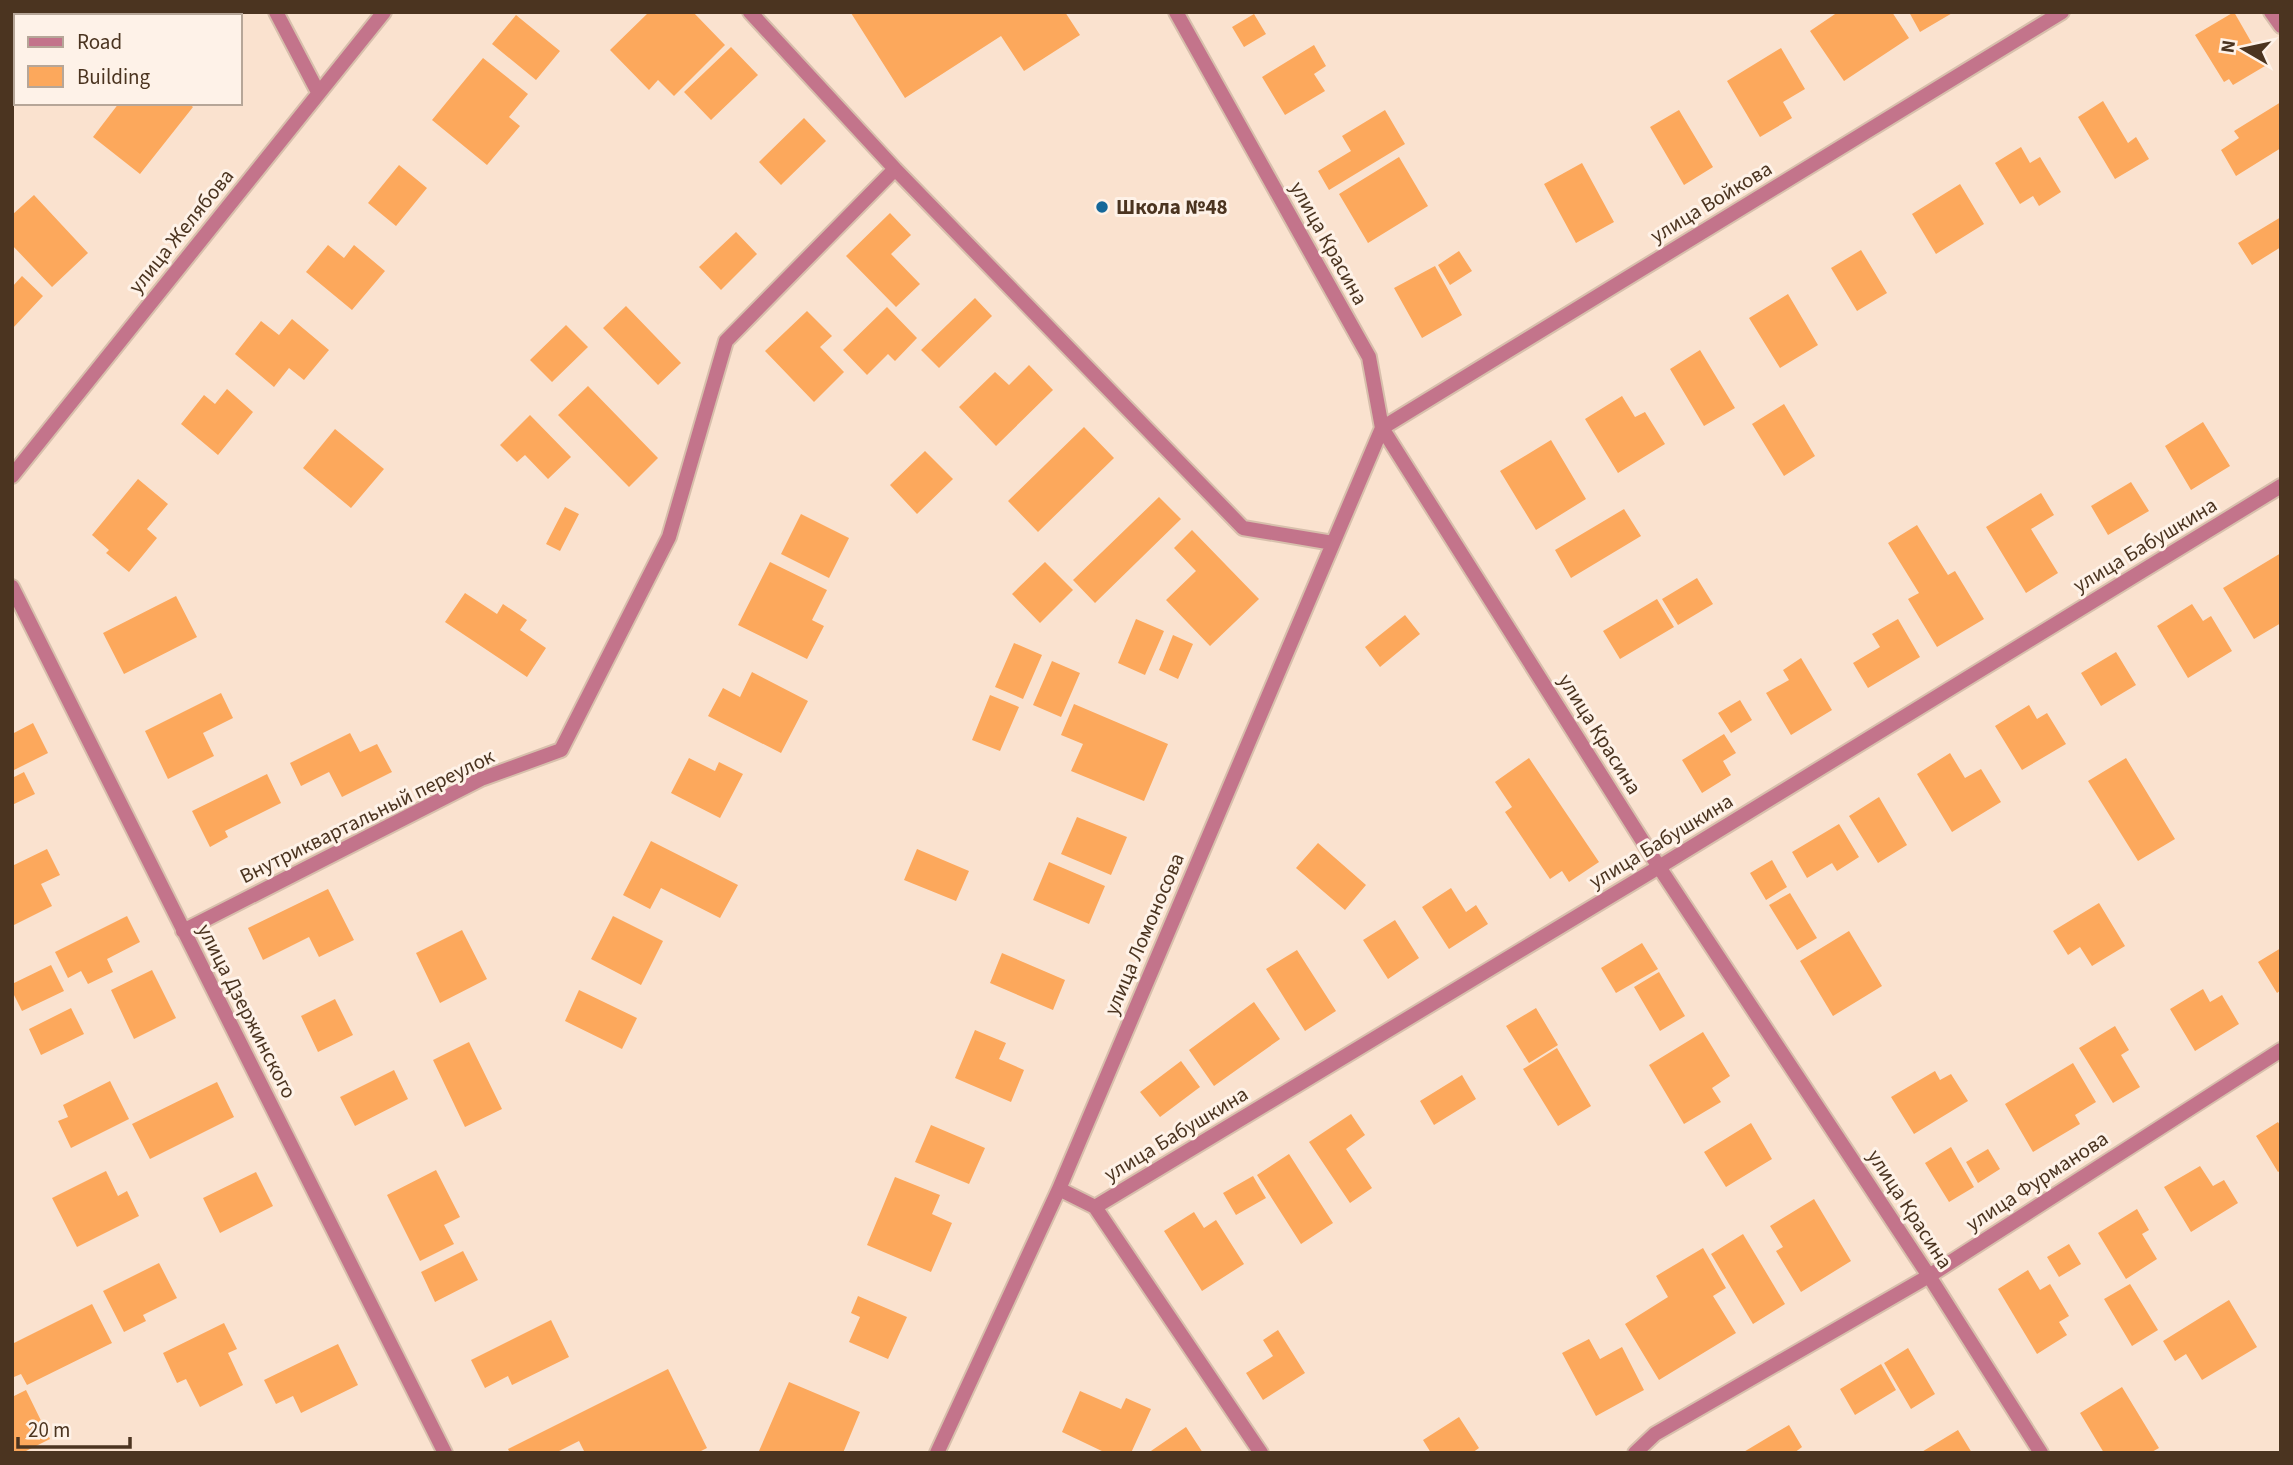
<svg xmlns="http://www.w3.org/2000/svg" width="2293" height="1465" font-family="'Source Sans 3',sans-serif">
<rect width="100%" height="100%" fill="#fae2cf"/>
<path fill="#fca85c" d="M649,12H693L725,45L674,96L658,80L649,90L610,50Z
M853,12H1065L1080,35L1024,71L1001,36L905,98L851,13Z
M1838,12H1892L1909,38L1844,81L1810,31Z
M1909,12H1954L1920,32Z
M2234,12L2265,66L2233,85L2229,79L2224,82L2195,35Z
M1254,14L1266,34L1244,47L1232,27Z
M516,15L560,51L536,80L492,44Z
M1314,45L1326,66L1314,74L1325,91L1285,115L1262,77Z
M731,47L758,75L711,120L684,92Z
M1781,48L1805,89L1783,102L1792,118L1760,137L1727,81Z
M483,58L528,94L509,117L520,126L487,165L432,120Z
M2103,101L2128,143L2136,137L2149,159L2115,179L2078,117Z
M2281,102V148L2236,176L2221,150L2239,138L2234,131Z
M119,103H188L193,107L140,174L93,137Z
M1385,110L1405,144L1329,190L1318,171L1351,151L1342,136Z
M1679,110L1713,167L1684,185L1650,127Z
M804,118L826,141L781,185L759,162Z
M2021,147L2030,163L2040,157L2061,192L2039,206L2033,196L2020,204L1995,163Z
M1399,157L1428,206L1368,243L1339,194Z
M1582,163L1614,222L1576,243L1544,184Z
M399,165L427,188L396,226L368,203Z
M1960,184L1984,224L1936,254L1912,214Z
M34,195L88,253L52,287L12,245V215Z
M890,213L911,235L891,254L920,284L896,307L846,256Z
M2281,217V247L2252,265L2238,243Z
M736,232L757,254L721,290L699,267Z
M328,245L344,258L354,245L385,271L352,310L306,272Z
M1861,250L1887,293L1857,311L1831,268Z
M1459,251L1472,271L1450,285L1438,265Z
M1435,266L1462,315L1422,338L1394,288Z
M22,276L43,296L12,329V287Z
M1788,294L1818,345L1780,368L1749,318Z
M975,298L992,316L939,368L921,350Z
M626,306L681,363L658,385L603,328Z
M887,307L917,338L895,361L888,354L867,375L843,350Z
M807,311L832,336L820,347L844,372L814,402L765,351Z
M292,319L329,350L304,380L289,368L274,387L235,354L261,321L279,335Z
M566,325L588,347L552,382L530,360Z
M1700,350L1735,408L1704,426L1670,369Z
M1029,365L1053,390L996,446L959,407L995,372L1009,385Z
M588,386L658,458L629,487L558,415Z
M227,389L253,412L218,455L181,424L204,395L215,404Z
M1622,396L1635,417L1645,412L1665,444L1618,473L1585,419Z
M1784,404L1815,456L1784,476L1752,424Z
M530,415L571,457L548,479L525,455L517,462L500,445Z
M2203,422L2230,466L2191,490L2165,446Z
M1084,427L1114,458L1038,532L1008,501Z
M335,429L384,469L351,508L303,468Z
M1551,440L1586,499L1536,530L1500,471Z
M925,451L953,479L917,514L890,485Z
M138,479L168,504L147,529L157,538L129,572L106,553L109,550L92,535Z
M2131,482L2149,511L2108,535L2091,506Z
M2041,493L2054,515L2031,529L2058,573L2026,593L1986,527Z
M1159,497L1181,519L1095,603L1073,580Z
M565,507L579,514L560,551L546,544Z
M1624,509L1641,536L1571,578L1555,550Z
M801,514L849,538L829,578L781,554Z
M1917,525L1948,575L1955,571L1984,619L1937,647L1908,599L1919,593L1888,543Z
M1192,530L1259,599L1210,646L1166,600L1196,571L1174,548Z
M2281,553V623L2254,639L2223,588Z
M770,562L827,590L812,620L824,626L807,659L738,625Z
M1045,562L1073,590L1040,623L1012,594Z
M1697,578L1713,604L1678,625L1662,599Z
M465,593L497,614L503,604L527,620L520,630L546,648L527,677L445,622Z
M176,596L197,637L124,674L103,633Z
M1657,599L1674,627L1620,659L1603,631Z
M2192,604L2203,621L2211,616L2232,651L2188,678L2157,626Z
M1405,615L1420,634L1380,667L1365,647Z
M1136,619L1164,631L1145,675L1118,663Z
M1898,619L1920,657L1868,688L1853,663L1880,647L1872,634Z
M1173,635L1193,644L1178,679L1159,670Z
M1014,643L1042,655L1023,699L995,687Z
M2116,652L2136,685L2101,706L2081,673Z
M1801,658L1832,710L1791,735L1766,693L1789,680L1783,670Z
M1052,661L1080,673L1061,717L1033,705Z
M752,672L808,701L781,753L708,716L723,688L740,697Z
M221,693L233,718L203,733L214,756L168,779L145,731Z
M990,695L1019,707L1000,751L972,740Z
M1740,700L1752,720L1731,733L1718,713Z
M1074,704L1168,744L1144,801L1071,771L1083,744L1061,735Z
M2029,705L2037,719L2047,713L2066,744L2022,770L1995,726Z
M33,723L48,753L12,771V734Z
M350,733L360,752L377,744L392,772L342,797L329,772L301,786L290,763Z
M1724,734L1736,753L1723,761L1731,775L1702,793L1682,760Z
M1950,753L1965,778L1981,769L2001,802L1952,832L1917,774Z
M689,758L715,771L719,762L743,774L720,818L671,793Z
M1529,758L1599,862L1569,882L1562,871L1550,879L1505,812L1512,807L1495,782Z
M2126,758L2175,839L2138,861L2088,781Z
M24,772L35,794L12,805V778Z
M267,774L281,803L225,831L228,837L210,847L192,811Z
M1879,797L1907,845L1878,863L1849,816Z
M1077,817L1127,837L1111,875L1061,854Z
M1839,824L1859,857L1837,871L1832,863L1807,878L1792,852Z
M651,841L738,885L720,918L661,888L650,909L623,895Z
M1318,843L1366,885L1345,910L1296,868Z
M47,849L60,875L41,884L52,906L12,926V866Z
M917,849L969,871L956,901L904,880Z
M1772,860L1787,887L1766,900L1750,873Z
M1049,862L1105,886L1089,924L1033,900Z
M1451,888L1466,912L1476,905L1488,924L1449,949L1422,907Z
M328,889L354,940L319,957L309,937L263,960L248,928Z
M1790,893L1817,938L1797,950L1769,905Z
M2099,903L2125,946L2092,966L2080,947L2068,955L2053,931Z
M127,916L140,942L107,959L113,972L88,984L81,971L68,978L55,952Z
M613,916L663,941L641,985L591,959Z
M1395,920L1419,958L1388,979L1363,940Z
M462,930L487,979L440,1003L416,953Z
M1849,931L1882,986L1833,1016L1800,961Z
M1642,943L1658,969L1616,993L1601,968Z
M2281,948V990L2277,993L2258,962Z
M1297,950L1336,1011L1305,1031L1266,969Z
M1002,953L1065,980L1053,1010L990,983Z
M51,965L64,991L22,1011L12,991V984Z
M152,970L176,1018L134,1039L111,990Z
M1659,972L1685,1016L1660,1031L1634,987Z
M2203,989L2210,1002L2222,995L2239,1024L2195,1051L2170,1009Z
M579,990L637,1018L622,1049L565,1021Z
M335,999L353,1035L318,1052L301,1016Z
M1254,1002L1280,1039L1214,1086L1189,1050Z
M71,1008L84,1034L41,1055L29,1029Z
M1536,1008L1558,1045L1529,1063L1506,1026Z
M2115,1026L2129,1050L2121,1055L2140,1087L2113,1103L2079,1048Z
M975,1030L1006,1043L999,1059L1024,1070L1011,1102L955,1078Z
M1703,1032L1730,1076L1712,1088L1721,1102L1684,1124L1649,1065Z
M469,1042L502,1109L465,1127L433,1060Z
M1557,1048L1591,1106L1558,1126L1523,1069Z
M1181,1061L1200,1087L1160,1117L1140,1092Z
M2073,1063L2096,1102L2075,1115L2080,1124L2033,1152L2005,1104Z
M394,1070L408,1099L355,1126L340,1097Z
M1935,1071L1940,1080L1951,1074L1968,1101L1914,1134L1891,1097Z
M1462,1075L1476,1099L1434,1125L1420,1101Z
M110,1081L129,1119L71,1148L58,1121L68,1117L63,1105Z
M217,1082L234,1117L150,1159L132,1124Z
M1351,1114L1365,1135L1346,1149L1372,1188L1350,1203L1309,1142Z
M2278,1122L2281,1127V1170L2278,1172L2256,1136Z
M1751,1123L1772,1159L1726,1187L1704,1152Z
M931,1125L985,1148L969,1184L915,1162Z
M1951,1147L1974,1187L1949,1202L1925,1163Z
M1988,1149L2000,1169L1978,1183L1966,1162Z
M1289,1154L1333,1223L1301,1244L1257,1175Z
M2200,1166L2213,1186L2224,1180L2238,1203L2191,1232L2164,1187Z
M436,1170L460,1217L444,1225L454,1244L420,1261L387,1195Z
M106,1171L118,1196L127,1191L139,1216L77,1247L52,1198Z
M256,1172L273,1206L220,1233L203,1198Z
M1253,1176L1266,1198L1236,1215L1223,1193Z
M895,1177L940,1195L932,1214L952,1223L931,1272L867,1245Z
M1814,1199L1851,1261L1801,1292L1776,1251L1783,1247L1770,1226Z
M2137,1209L2149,1230L2142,1234L2157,1259L2126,1279L2098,1233Z
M1194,1212L1204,1228L1216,1220L1244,1264L1202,1291L1164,1231Z
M1743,1234L1785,1304L1753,1324L1711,1254Z
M2069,1244L2081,1264L2059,1277L2047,1257Z
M1703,1248L1726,1288L1713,1296L1736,1333L1659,1380L1625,1324L1668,1297L1656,1276Z
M463,1251L478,1280L435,1302L421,1272Z
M159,1263L177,1298L143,1315L146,1321L124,1332L103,1291Z
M2028,1270L2040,1290L2050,1284L2069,1316L2059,1322L2067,1335L2037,1354L1998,1289Z
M2130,1284L2158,1330L2132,1346L2104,1299Z
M858,1296L907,1317L888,1359L849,1342L860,1317L851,1313Z
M2229,1300L2257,1347L2202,1380L2186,1354L2175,1361L2163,1341Z
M92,1304L112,1343L27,1385L21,1374L14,1377L12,1344Z
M551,1320L569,1357L512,1385L508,1376L485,1388L471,1360Z
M224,1323L237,1349L228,1353L243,1385L200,1407L186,1379L177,1383L163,1353Z
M1278,1330L1305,1373L1263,1400L1246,1373L1273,1356L1263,1340Z
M1589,1339L1600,1359L1622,1347L1644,1390L1596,1416L1562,1353Z
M338,1344L358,1385L301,1413L293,1396L276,1404L264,1380Z
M1908,1348L1935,1394L1911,1409L1884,1363Z
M1881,1364L1896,1390L1855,1415L1840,1389Z
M668,1369L707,1448L697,1453H585L579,1441L555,1453H510L508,1449Z
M789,1382L860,1412L843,1453L759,1451Z
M2122,1387L2159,1448L2150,1453H2104L2080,1413Z
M26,1390L50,1439L22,1453H12V1397Z
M1080,1391L1121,1409L1126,1398L1151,1409L1131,1453H1106L1062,1432Z
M1459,1417L1479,1448L1472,1453H1431L1423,1440Z
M1789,1425L1802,1447L1794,1453H1742Z
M1186,1427L1203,1453H1148Z
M1958,1430L1972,1453H1920Z"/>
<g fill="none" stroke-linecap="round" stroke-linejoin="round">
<g stroke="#d7bfac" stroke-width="18">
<path id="street" d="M276,12L318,92
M750,12L895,169L1243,528L1333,543
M1176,12L1369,357L1382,428L1659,867L1929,1276L2041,1453
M2271,12L2281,26
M12,476L384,12
M12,587L445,1453
M183,931L481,779L561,750L669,537L726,341L895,169
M1059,1189L1095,1207L1659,867L2281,486
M1095,1207L1261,1453
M937,1453L1059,1189L1382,428L2062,12
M1635,1453L1655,1434L1929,1276L2281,1050"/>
</g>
<use href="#street" stroke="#c3748b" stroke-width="14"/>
</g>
<circle fill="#146799" stroke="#fef2e8" stroke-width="2.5" cx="1102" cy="207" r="7"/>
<g text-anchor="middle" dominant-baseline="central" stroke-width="6" stroke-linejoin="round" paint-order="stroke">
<g font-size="21" fill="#4b3420" stroke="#fef2e8">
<text transform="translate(1711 202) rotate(-31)">улица Войкова</text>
<text transform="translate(181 231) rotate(-51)">улица Желябова</text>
<text transform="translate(1329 243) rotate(61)">улица Красина</text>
<text transform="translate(2145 545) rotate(-31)">улица Бабушкина</text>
<text transform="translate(1600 734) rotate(58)">улица Красина</text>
<text transform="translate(367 816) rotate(-26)">Внутриквартальный переулок</text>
<text transform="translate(1661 841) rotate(-31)">улица Бабушкина</text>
<text transform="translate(1144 934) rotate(-67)">улица Ломоносова</text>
<text transform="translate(247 1011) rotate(63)">улица Дзержинского</text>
<text transform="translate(1176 1134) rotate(-31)">улица Бабушкина</text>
<text transform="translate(2037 1181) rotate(-33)">улица Фурманова</text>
<text transform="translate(1910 1209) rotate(57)">улица Красина</text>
</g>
<g font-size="21" font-weight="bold" fill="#4b3420" stroke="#fef2e8" text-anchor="start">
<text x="1116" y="207">Школа №48</text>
</g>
</g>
<rect width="2293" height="1465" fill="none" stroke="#4b3420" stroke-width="28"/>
<rect x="14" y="14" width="228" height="91" fill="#fef2e8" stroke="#b6a698" stroke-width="2"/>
<rect x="28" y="37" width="35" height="10" fill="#c3748b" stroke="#b6a698" stroke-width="2"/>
<text x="77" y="49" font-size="21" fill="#4b3420">Road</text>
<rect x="28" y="66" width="35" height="21" fill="#fca85c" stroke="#b6a698" stroke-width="2"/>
<text x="77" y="84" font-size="21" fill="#4b3420">Building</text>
<g transform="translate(2244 49) rotate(279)" stroke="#fef2e8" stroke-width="5" paint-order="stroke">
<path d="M0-5L12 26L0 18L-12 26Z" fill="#4b3420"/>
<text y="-10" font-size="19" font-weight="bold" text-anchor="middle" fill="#4b3420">N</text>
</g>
<path d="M18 1437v10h112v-10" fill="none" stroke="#4b3420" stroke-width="3.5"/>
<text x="28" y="1437" font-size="21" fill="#4b3420" stroke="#fef2e8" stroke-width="5" paint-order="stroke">20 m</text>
</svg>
